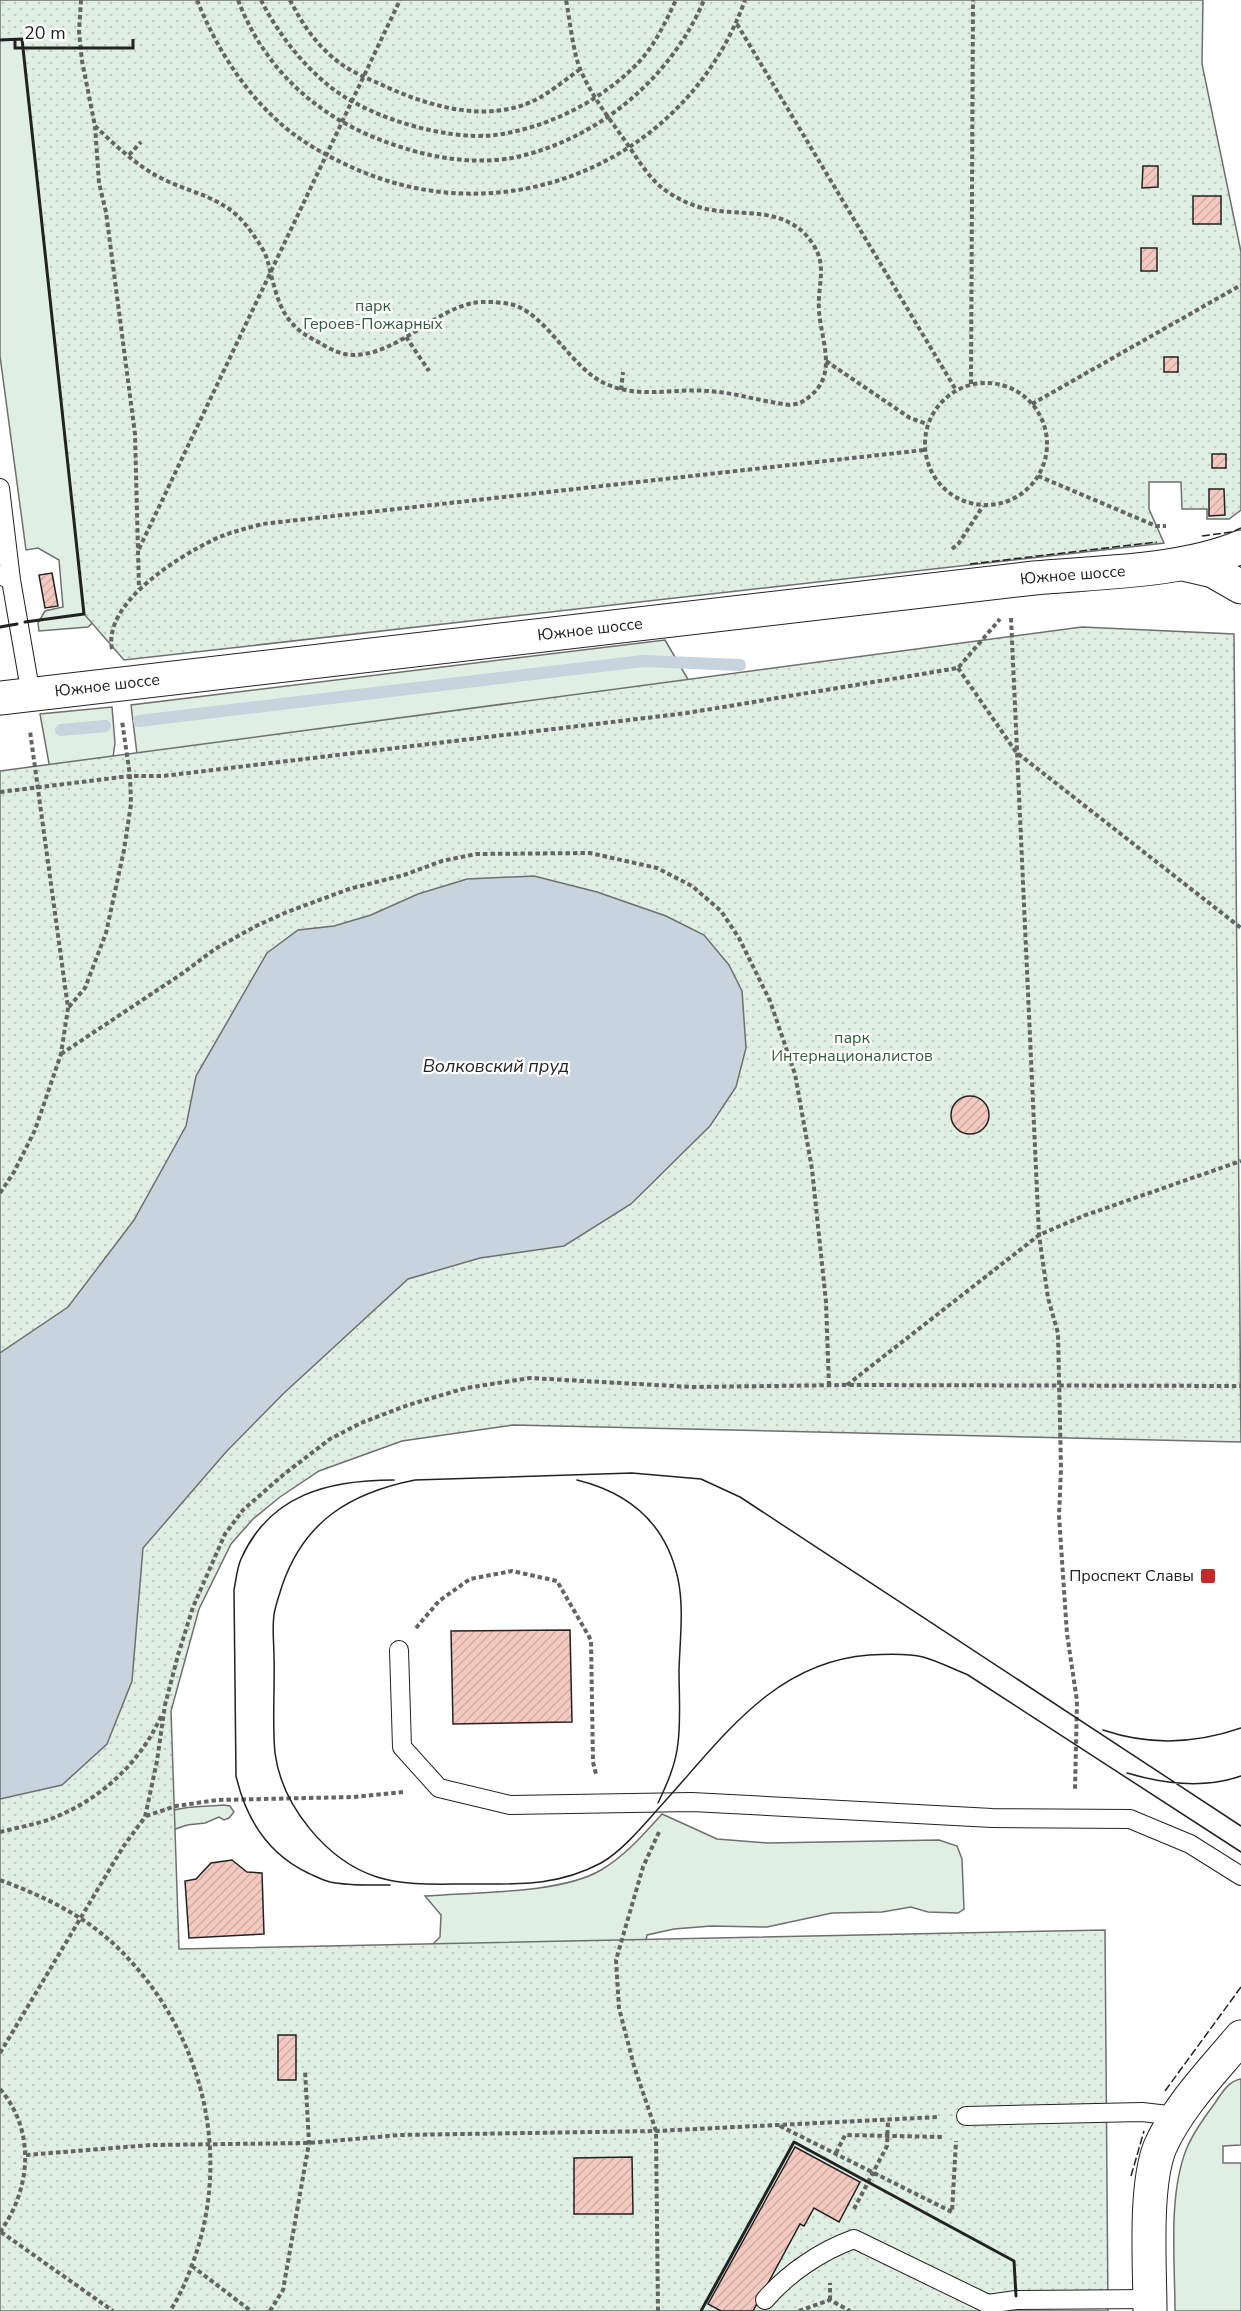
<svg xmlns="http://www.w3.org/2000/svg" width="1241" height="2311" font-family="'Nunito Sans',sans-serif">
<defs>
<pattern id="park-dots" width="8" height="8" patternUnits="userSpaceOnUse" patternTransform="scale(1.5)"><rect width="8" height="8" fill="#e0efe3"/><path d="M2 2h.1M6 6h.1" fill="none" stroke="#c0cdc2" stroke-width="1.8" stroke-linecap="round"/></pattern>
<pattern id="building-hatch" width="6" height="6" patternUnits="userSpaceOnUse" patternTransform="scale(1.5)"><rect width="6" height="6" fill="#f3c9c0"/><path d="M-1 1l2-2M0 6l6-6M5 7l2-2" fill="none" stroke="#d0aca5"/></pattern>
</defs>
<rect width="100%" height="100%" fill="#fff"/>
<path fill="#e0efe3" stroke="#6f6f6f" stroke-width="1.5" d="M0,0H72L106,610L88,627L39,631L38,623L45,611L63,607L59,560L38,548L26,550L0,356Z
M665,640L693,688L137,754L131,705Z
M112,707L115,743L113,757L50,769L40,714Z
M224,1805L230,1806L234,1812L229,1818L224,1820L219,1817L205,1823L187,1825L167,1832L156,1842L150,1859L163,1870L154,1878L153,1910L167,1974L190,1986L208,1987L213,1976L201,1964L208,1957L226,1967C231,1963 237,1958 243,1957C267,1952 293,1959 315,1966L323,1977L351,1992L377,1989L404,1955L425,1952L440,1937L441,1915L425,1896C473,1892 561,1894 601,1870C625,1856 643,1835 662,1814L717,1839L767,1843L939,1840L957,1846L962,1859L964,1909L958,1913L928,1912L911,1907L882,1912L832,1913L767,1927L711,1926L674,1929L647,1935L643,1956L663,1975L697,1978L795,1956L806,1968L761,2019L772,2037L785,2051L780,2071L770,2076L756,2077L700,2025L668,2013L653,2016C633,2042 652,2062 681,2064L680,2072L691,2091L709,2104L732,2111H767L780,2103C799,2109 819,2100 831,2083C835,2077 837,2067 840,2060L959,2053L962,2070L952,2105L656,2122L317,2129L319,2057L308,2056L292,2023L285,2024V2030H279L276,2034L277,2081L298,2082L299,2067L302,2068L303,2116L298,2125L284,2131L246,2136L218,2129L210,2086L191,2034L124,1914C123,1908 120,1902 119,1896C117,1871 139,1830 160,1816C178,1805 204,1807 224,1805Z
M1241,2079V2145L1223,2146V2163H1241V2311H1175C1175,2261 1168,2197 1186,2150C1193,2133 1204,2118 1215,2103C1222,2093 1228,2081 1241,2079Z"/>
<path fill="url(#park-dots)" stroke="#6f6f6f" stroke-width="1.5" d="M0,0H1203L1202,64L1241,252V510L1229,519H1207V509H1182L1181,482H1149V509L1164,543L124,660L84,614L22,39L0,40Z
M1082,627L1234,634L1241,1442L513,1425L402,1441L319,1471L280,1497L253,1519L231,1544L199,1609L171,1711L179,1949L1105,1930L1108,2311H0V771Z"/>
<path fill="#c7d3dd" stroke="#6f6f6f" stroke-width="1.5" d="M534,876L597,892L666,916L704,935L729,965L742,991L746,1048L736,1087L710,1126L631,1204L564,1246L480,1258L408,1279L283,1394L226,1452L143,1548L132,1681L107,1744L62,1785L0,1799V1353L68,1307L134,1220L186,1126L196,1076L267,953L298,930L334,926L371,915L418,894L467,879Z"/>
<g fill="none" stroke-linecap="round" stroke-linejoin="round">
<path stroke="#c7d3dd" stroke-width="12" d="M139,721L643,661L740,665
M61,730L105,726"/>
</g>
<path fill="url(#building-hatch)" stroke="#222" stroke-width="1.5" d="M1143,166H1158V187L1142,188Z
M1193,196H1221V224H1193Z
M1141,248H1157V271H1141Z
M1164,357H1178V372H1164Z
M1212,454H1226V468H1212Z
M1209,489H1224L1225,515L1209,516Z
M52,573L58,606L45,608L39,575Z
M951 1115a19 19 0 1 1 38 0a19 19 0 1 1-38 0Z
M570,1630L572,1722L453,1724L451,1631Z
M232,1860L247,1872L262,1873L264,1934L189,1938L185,1881L196,1879L211,1863Z
M278,2035H296V2080H278Z
M795,2147L860,2182L839,2222L814,2208L804,2226L800,2224L753,2311H721L708,2304Z
M632,2157L633,2214H574V2158Z"/>
<g fill="none" stroke-linecap="round" stroke-linejoin="round">
<g stroke="#222" stroke-width="20">
<path id="service" d="M0,488L11,580
M0,575L11,580L31,695
M399,1650L402,1747L439,1788L510,1805L692,1802L992,1818L1130,1819L1190,1844L1241,1876
M966,2116L1142,2112L1177,2116
M765,2300C788,2273 821,2251 854,2239L988,2304L1016,2300L1150,2299"/>
</g>
<g stroke="#222" stroke-width="35">
<g id="minor">
<path d="M1183,564L1213,571L1241,587"/>
<path id="s1" d="M0,698L1034,578C1099,572 1181,572 1241,547"/>
<path d="M1150,2311C1150,2267 1144,2187 1160,2147C1178,2106 1213,2071 1241,2037"/>
</g>
</g>
<path stroke="#646464" stroke-width="4" stroke-dasharray="4.5 3" stroke-linecap="butt" d="M81,0L79,32L82,61L95,126L99,183L106,212L135,434L139,589
M197,0C216,47 242,89 280,123C300,141 325,155 349,166C505,239 687,162 745,0
M238,0C267,76 327,125 404,148C438,159 476,164 512,158C596,141 671,79 704,0
M261,0C277,32 301,63 328,85C366,117 446,141 495,135C547,128 599,102 636,65C654,47 665,23 676,0
M290,0C300,20 313,40 330,55C344,68 361,76 378,83C424,105 484,124 533,101C550,93 565,80 579,70
M737,24L956,390
M95,126C116,146 140,169 167,181C195,194 224,198 245,224C253,234 263,247 267,259C273,279 276,305 291,322C299,332 309,337 320,343C330,349 341,355 354,355C398,354 433,311 473,303C484,301 499,302 510,304C546,312 570,368 606,384C640,399 674,388 709,391C737,393 763,402 790,405C798,404 804,402 810,396C838,374 821,340 819,311C817,280 831,262 805,234C779,207 739,216 706,209C690,205 673,197 661,187C648,176 639,161 630,148C613,123 593,99 581,71C573,54 570,20 566,0
M129,155L141,142
M406,337L429,371
M826,361L910,418L927,424
M925 444a61 61 0 1 1 122 0a61 61 0 1 1-122 0Z
M971,384L973,0
M621,390L623,372
M1032,404L1241,285
M1038,476L1156,526H1166
M139,549L400,0
M952,549L959,543L983,506
M1011,618L1039,1235L1048,1298L1058,1333L1061,1469L1059,1516L1067,1634L1077,1701L1075,1789
M112,649C103,603 178,557 213,540C229,532 245,529 262,524L924,450
M958,668L1016,752L1241,928
M0,792L130,776H163L687,713L958,668L1000,619
M69,1007L85,988L106,933L124,850L131,804L130,776L122,721
M61,1054L183,973L215,949L256,926L287,912L349,889L404,875L442,861L476,854L590,853L657,868L692,886L721,911L739,938L770,1001L795,1074L812,1169L826,1302L829,1386
M0,1193L14,1172L35,1130L61,1054L68,1008L30,731
M847,1385L1039,1235L1083,1216L1241,1161
M416,1628L439,1601L470,1579L512,1571L557,1581L591,1640L593,1762L596,1774
M146,1816L176,1806L217,1800L353,1797L403,1792
M0,1832C19,1827 40,1824 58,1816C105,1796 142,1760 162,1714
M0,1880C43,1896 84,1915 118,1948C196,2024 230,2138 199,2244C192,2267 183,2291 170,2311
M0,2053L123,1847L145,1817L157,1761L165,1705L178,1655L193,1607L225,1534L243,1510L283,1475L330,1439L361,1423L408,1405L466,1388L530,1378L692,1387L847,1385L1241,1386
M0,2089C36,2131 31,2189 0,2232
M780,2126L952,2212L956,2141
M836,2153L845,2135L944,2137
M26,2155L151,2145L309,2143L399,2135L656,2131L939,2117
M854,2209L887,2146L888,2120
M1,2232L113,2311
M192,2266L251,2311
M830,2300V2283
M270,2311L283,2290L309,2143L305,2070
M658,2311L656,2131L634,2066L619,2008L616,1960L643,1867L659,1832
M799,2311L830,2300L850,2311"/>
<use href="#service" stroke="#fff" stroke-width="18"/>
<use href="#minor" stroke="#fff" stroke-width="33"/>
<path stroke="#222" stroke-width="1.5" d="M577,1480C630,1493 666,1523 678,1579C684,1607 680,1640 679,1670C679,1694 681,1719 678,1743C676,1764 667,1784 658,1803
M1103,1730C1150,1746 1195,1744 1241,1728
M1127,1773C1164,1784 1204,1789 1241,1776
M1241,1826L740,1497L701,1479L632,1473L415,1480C350,1493 304,1521 282,1586C279,1596 275,1606 274,1615C272,1629 274,1643 274,1657C275,1689 272,1722 275,1753C282,1806 327,1861 377,1877C406,1886 437,1884 467,1884C516,1884 556,1887 601,1863C623,1851 649,1819 666,1800C724,1736 775,1662 869,1655C886,1654 907,1653 923,1657C938,1661 953,1669 968,1675L1241,1852
M390,1885C370,1885 349,1886 330,1882C322,1880 315,1876 308,1873C268,1854 246,1819 236,1776L234,1590C236,1580 237,1568 241,1559C270,1494 329,1480 394,1480"/>
<path stroke="#222" stroke-width="1.5" stroke-dasharray="8 3" stroke-linecap="butt" d="M1202,536L1232,532L1241,528
M970,564L1157,542
M1165,2091L1241,1987
M1131,2176L1144,2131"/>
<path stroke="#222" stroke-width="3" d="M0,40L22,39L84,614L25,622
M0,627L17,624
M701,2311L794,2142L1014,2261L1016,2296"/>
</g>
<rect fill="#c62828" stroke="#fff" stroke-width="2" x="1200" y="1568" width="16" height="16" rx="3"/>
<g text-anchor="middle" dominant-baseline="central" stroke-width="4.5" stroke-linejoin="round" paint-order="stroke">
<g font-size="16" fill="#2f5e38" stroke="#fff">
<text x="373" y="306">парк<tspan x="373" dy="18">Героев-Пожарных</tspan></text>
<text x="852" y="1038">парк<tspan x="852" dy="18">Интернационалистов</tspan></text>
</g>
<g font-size="16" fill="#222" stroke="#fff">
<text stroke="none"><textPath href="#s1" startOffset="1080">Южное шоссе</textPath></text>
<text stroke="none"><textPath href="#s1" startOffset="594">Южное шоссе</textPath></text>
<text stroke="none"><textPath href="#s1" startOffset="108">Южное шоссе</textPath></text>
</g>
<g font-size="16" fill="#222" stroke="#fff" text-anchor="end">
<text x="1194" y="1576">Проспект Славы</text>
</g>
<g font-size="18" font-style="italic" fill="#222" stroke="#fff">
<text x="496" y="1066">Волковский пруд</text>
</g>
</g>
<path d="M15 39v9h118v-9" fill="none" stroke="#222222" stroke-width="3"/>
<text x="24" y="39" font-size="18" fill="#222222" stroke="#ffffff" stroke-width="4.5" paint-order="stroke">20 m</text>
</svg>
